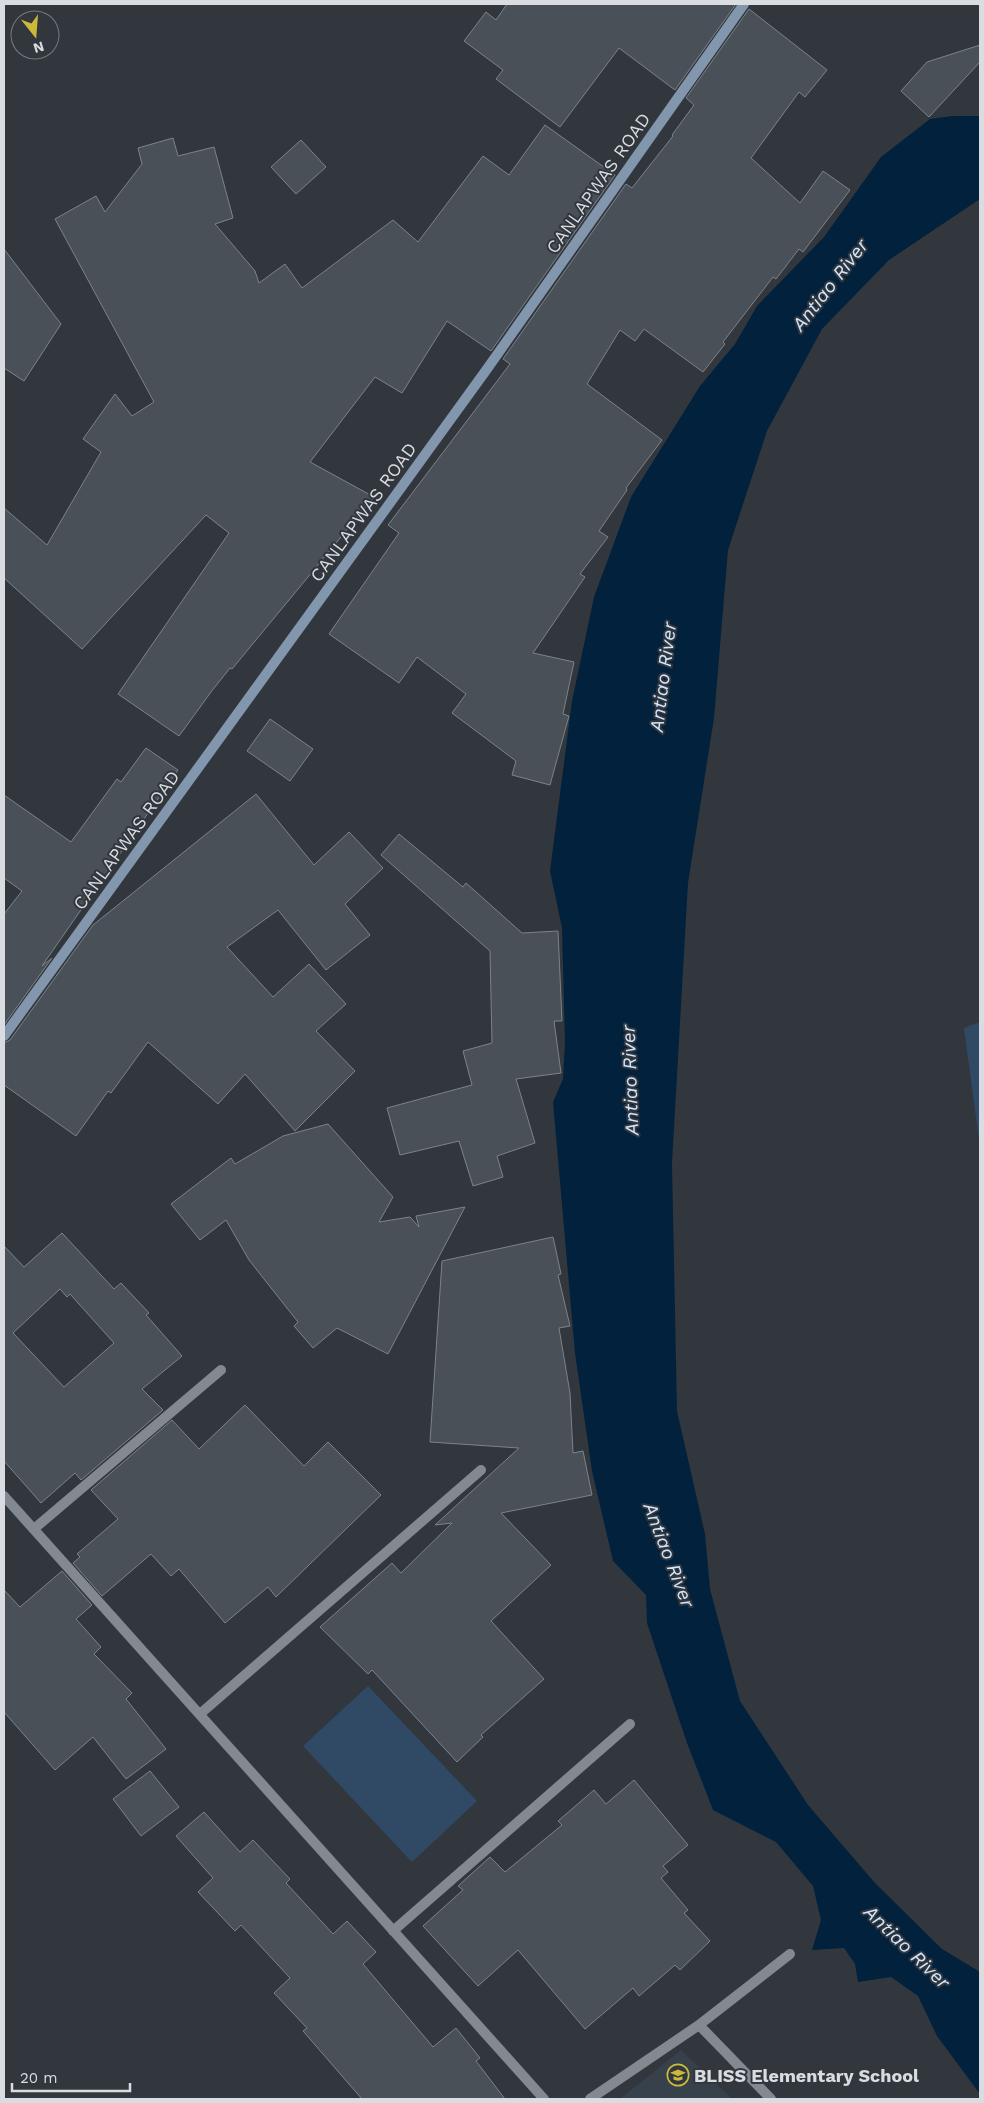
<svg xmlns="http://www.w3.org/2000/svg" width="984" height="2103" font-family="'Work Sans',sans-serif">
<rect width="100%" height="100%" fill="#32373e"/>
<path fill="#37414c" d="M681,2050L732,2099H620Z"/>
<path fill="#304a66" d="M980,1022V1147L964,1028Z
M368,1686L477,1801L412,1862L303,1746Z"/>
<path fill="#02213d" d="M952,116H980V199L889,260L822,329L767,431L728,550L714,718L688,883L672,1163L677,1411L705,1534L710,1589L740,1701L808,1805L875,1883L942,1949L980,1972V2094L937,2036L918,1996L891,1977L858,1982L855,1964L844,1948L812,1950L821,1920L813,1886L776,1842L713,1810L687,1743L647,1623L646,1595L613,1561L592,1471L575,1353L553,1102L563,1079L565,1042L562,928L550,871L572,701L594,597L631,497L700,386L735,344L757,306L824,237L881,157L930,119Z"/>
<path fill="#4a5057" stroke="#7c838a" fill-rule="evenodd" d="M507,4H736L675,90L619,48L560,127L496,79L503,70L464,41L486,12L496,20Z
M749,9L827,70L805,97L799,92L751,158L800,203L823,171L850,190L803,252L799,249L776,279L773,277L723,342L725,344L703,372L644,329L635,341L620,330L587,384L662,440L626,488L627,490L599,531L608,537L580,574L585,577L533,653L574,662L563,714L569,716L550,785L512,775L516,761L452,713L466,694L417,657L399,683L329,634L399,533L388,525L510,364L503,359L626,184L632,188L673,136L672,135L694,105L686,98Z
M980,45V62L929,117L901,91L927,62Z
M545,125L615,175L491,351L447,321L402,393L375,377L310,462L374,497L232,669L230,668L211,692L179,736L118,694L229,533L206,515L82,649L4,578V508L47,545L101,452L83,439L115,394L132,416L154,402L55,219L96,196L105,212L142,164L138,148L173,138L178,156L214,147L233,218L215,224L255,271L259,283L285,264L302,288L393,220L418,242L483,156L509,175Z
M301,140L326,167L296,194L271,167Z
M4,249L61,324L24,381L4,368Z
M270,719L313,749L290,781L247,751Z
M146,748L178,770L42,966L52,958L4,1025V914L22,891L4,878V795L71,842L117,779L121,782Z
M256,794L314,865L349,832L383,868L345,904L370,935L326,970L278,910L227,947L273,997L309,964L346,1004L316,1031L355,1071L295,1131L245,1074L218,1104L148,1042L111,1093L108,1091L76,1136L4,1085V1043L10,1040L93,925Z
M399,834L463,887L466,883L522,933L558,931L562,1021H554L561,1073L516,1079L535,1143L497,1156L503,1177L473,1186L459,1141L400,1155L387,1108L472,1085L463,1051L492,1043L490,951L381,855Z
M328,1124L393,1197L379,1222L410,1217L419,1227L416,1216L465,1207L388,1354L337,1328L313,1348L294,1326L298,1322L249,1260L226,1220L200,1240L171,1204L231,1158L235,1164L283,1136Z
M62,1233L114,1289L121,1283L149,1313L146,1315L182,1356L142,1389L163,1410L81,1480L75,1473L41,1503L4,1461V1246L24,1267ZM60,1289L67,1297L70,1294L114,1343L64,1387L13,1333Z
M553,1237L561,1274L558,1275L570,1326L559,1328L570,1393L573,1453L583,1451L592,1495L501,1513L551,1565L491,1621L544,1679L481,1735L483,1737L457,1762L372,1670L368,1674L320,1627L392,1563L401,1573L452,1523L435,1525L519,1448L430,1442L442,1261Z
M245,1405L304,1466L328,1442L381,1495L276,1597L268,1587L225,1623L179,1569L171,1576L151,1554L102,1596L73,1563L80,1557L77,1554L118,1519L91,1490L172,1420L199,1449Z
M62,1571L92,1605L76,1619L101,1647L94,1654L132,1693L126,1699L166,1749L126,1779L93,1737L55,1770L4,1712V1590L20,1607Z
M150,1771L179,1807L141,1836L113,1799Z
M634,1780L688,1845L663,1866L668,1872L661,1878L688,1910L684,1913L710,1941L680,1970L675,1965L639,1996L633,1988L585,2029L518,1950L478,1986L423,1926L463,1890L458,1886L490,1857L505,1872L562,1825L558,1821L594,1790L606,1804Z
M204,1812L240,1852L253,1840L290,1879L286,1883L333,1934L347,1921L376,1952L363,1964L433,2047L456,2028L480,2058L476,2061L505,2099H362L303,2031L307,2028L274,1993L290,1978L241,1925L235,1931L198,1892L213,1878L176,1836Z"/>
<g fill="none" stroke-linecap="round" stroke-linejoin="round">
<path stroke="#828990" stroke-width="10" d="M4,1496L544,2099
M35,1528L221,1370
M200,1714L481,1470
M393,1931L630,1724
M699,2025L771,2099
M590,2099L699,2025L790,1954"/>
<path stroke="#8297ad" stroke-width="10" d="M4,1036L487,369L744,4"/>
</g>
<defs>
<g id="school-ring" transform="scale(1.125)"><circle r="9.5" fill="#32373e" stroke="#ccb938" stroke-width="1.5"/><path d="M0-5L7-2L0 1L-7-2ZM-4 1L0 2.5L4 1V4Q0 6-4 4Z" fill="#ccb938"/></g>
</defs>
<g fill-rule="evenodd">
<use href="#school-ring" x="678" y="2075"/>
</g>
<g text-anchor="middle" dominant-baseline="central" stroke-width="4" stroke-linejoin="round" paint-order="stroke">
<g font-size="18" fill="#d9dde1" stroke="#32373e">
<text transform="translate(598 183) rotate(-55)">CANLAPWAS ROAD</text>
<text transform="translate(363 512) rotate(-54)">CANLAPWAS ROAD</text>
<text transform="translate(126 840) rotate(-54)">CANLAPWAS ROAD</text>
</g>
<g font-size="18" font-weight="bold" fill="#d9dde1" stroke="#32373e" text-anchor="start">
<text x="694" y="2075">BLISS Elementary School</text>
</g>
<g font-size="19" font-style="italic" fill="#d1e6fd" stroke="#32373e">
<text transform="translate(830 285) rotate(-52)">Antiao River</text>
<text transform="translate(663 677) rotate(-83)">Antiao River</text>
<text transform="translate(630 1080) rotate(-92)">Antiao River</text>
<text transform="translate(669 1555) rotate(69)">Antiao River</text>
<text transform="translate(907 1947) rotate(44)">Antiao River</text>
</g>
</g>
<rect width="984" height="2103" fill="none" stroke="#d9dde1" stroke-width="10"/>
<g transform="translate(35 35) rotate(163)"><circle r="24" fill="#32373e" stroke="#75797f"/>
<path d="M0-4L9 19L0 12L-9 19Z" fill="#ccb938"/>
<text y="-8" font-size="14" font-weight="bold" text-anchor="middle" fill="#d9dde1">N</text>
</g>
<path d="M12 2083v8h118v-8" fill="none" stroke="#d9dde1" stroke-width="2.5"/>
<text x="20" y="2083" font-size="15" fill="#d9dde1" stroke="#32373e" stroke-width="4" paint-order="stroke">20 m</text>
</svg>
